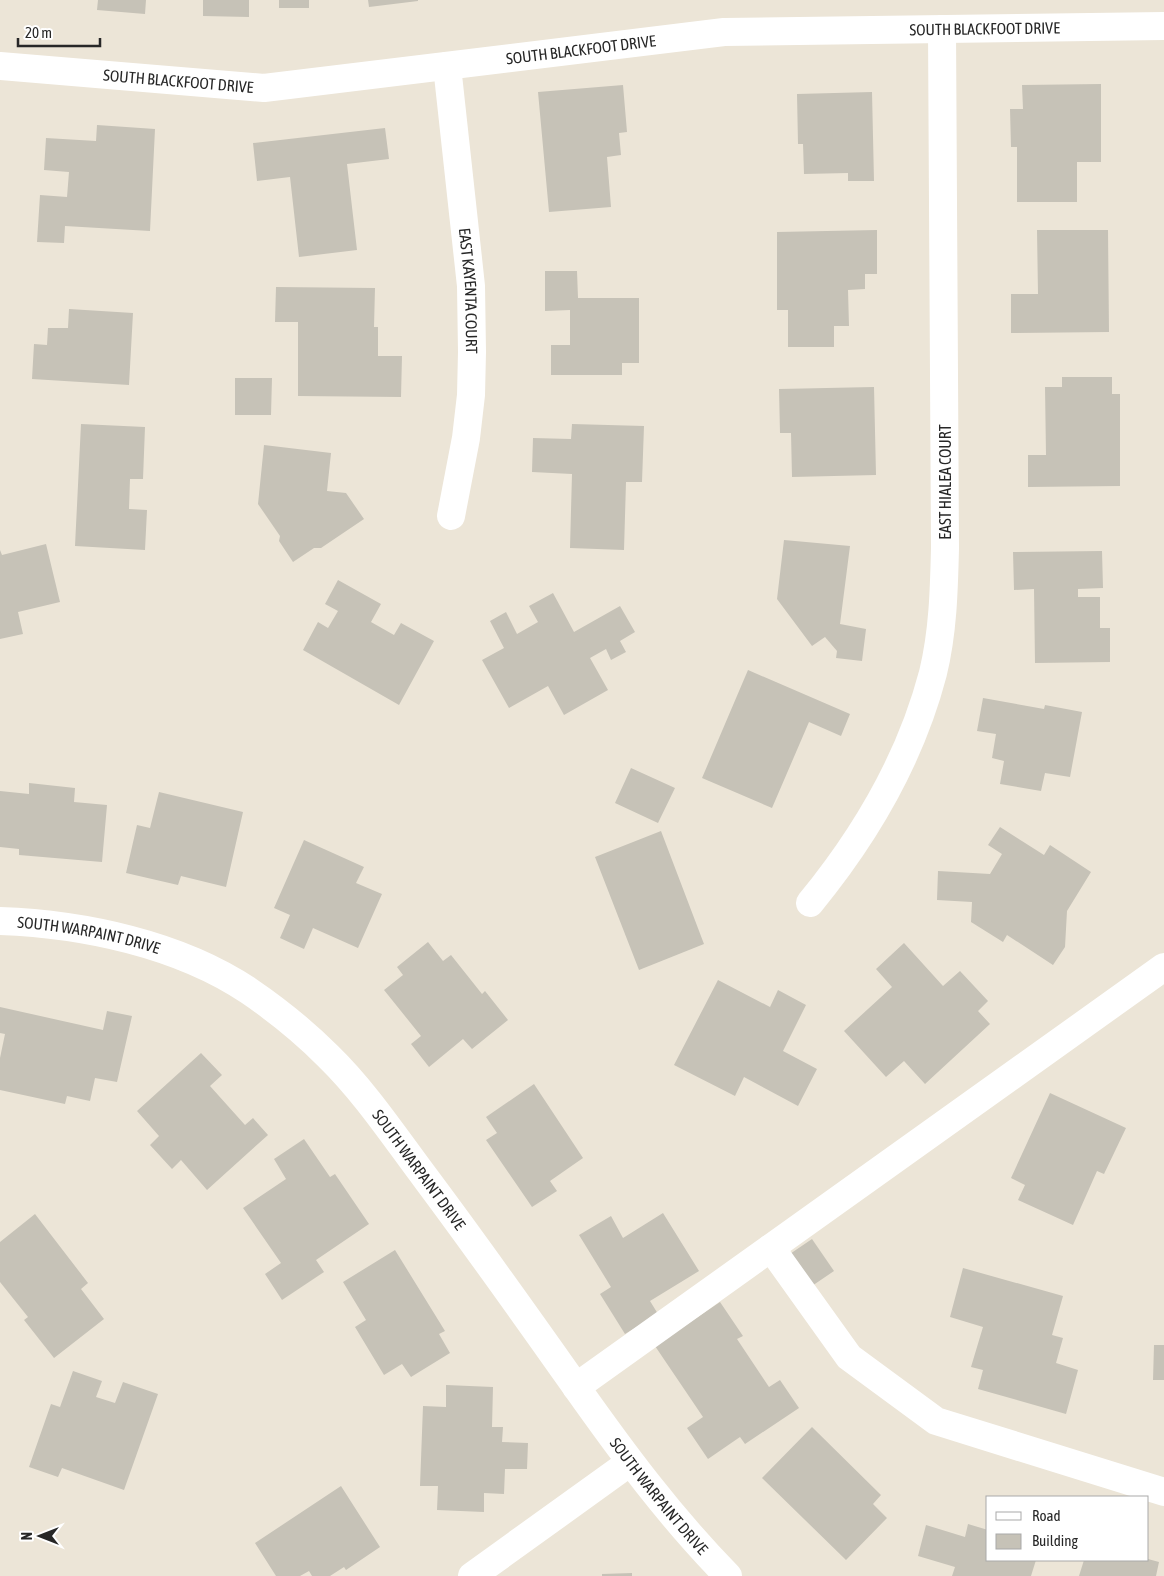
<svg xmlns="http://www.w3.org/2000/svg" width="1164" height="1576" font-family="'Asap Condensed',sans-serif">
<rect width="100%" height="100%" fill="#ece5d7"/>
<path fill="#c6c2b7" d="M98,0H146L145,14L97,10Z
M203,0H249V17L203,16Z
M279,0H309V8H279Z
M368,0H418V1L369,7Z
M1101,84V162H1077V202H1017V147H1011L1010,109H1023L1022,85Z
M623,85L627,132L619,133L621,155L607,157L611,207L549,212L538,92Z
M872,92L874,181H848V173L804,174L803,144H798L797,94Z
M97,125L155,129L150,231L65,226L64,243L37,242L40,195L67,197L69,172L44,170L46,138L96,141Z
M385,128L389,159L347,164L357,250L299,257L290,177L257,181L253,143Z
M877,230V274H865V289L848,290L849,326H834V347H788V310H777V232Z
M1037,230H1108L1109,332L1011,333V294H1038Z
M545,271H577L578,298H639V363H622V375H551V345H570V310L545,311Z
M276,287L375,288L374,327H378V356H402L401,397L298,396V322H275Z
M69,309L133,313L129,385L32,379L34,344L47,345L48,328H68Z
M1062,377H1112V394H1120V486L1028,487V455H1046L1045,387H1062Z
M235,378H272L271,415H235Z
M874,387L876,475L792,477L791,433H780L779,389Z
M81,424L145,427L143,479H130L129,509L147,510L145,550L75,546Z
M572,424L644,426L642,482H626L624,550L570,548L572,474L532,472L533,438L571,439Z
M264,445L331,453L327,491L346,493L364,519L321,548H314L293,562L279,541L280,536L258,504Z
M784,540L850,546L840,624L866,629L862,661L836,658L837,651L825,637L812,646L777,599Z
M46,544L60,602L18,612L23,634L0,639V550L2,555Z
M1102,551L1103,588L1078,589V597H1100V628H1110V662L1035,663L1034,589L1014,590L1013,552Z
M338,580L381,604L371,622L394,635L401,623L434,641L399,705L303,650L318,622L328,628L338,611L325,604Z
M553,593L574,632L620,606L635,632L620,641L626,652L611,660L606,649L590,658L608,690L564,715L548,686L509,708L482,660L504,648L490,621L506,612L517,634L538,622L529,606Z
M748,670L850,714L841,736L809,722L772,808L702,778Z
M983,698L1044,709L1045,705L1082,712L1070,777L1045,773L1041,791L1000,784L1004,761L992,758L996,734L977,731Z
M631,768L675,788L658,823L615,803Z
M29,783L75,788L74,802L107,805L102,862L19,855V849L0,847V791L29,794Z
M159,792L243,812L226,887L181,876L178,885L126,873L137,825L150,828Z
M1000,827L1044,855L1050,845L1091,872L1067,911L1065,947L1053,965L1007,935L1003,942L971,922L972,902L937,900L938,871L990,874L1002,854L988,845Z
M661,831L704,944L639,970L595,857Z
M304,840L364,867L356,883L382,894L358,948L313,928L304,949L280,938L290,915L274,908Z
M428,942L443,961L451,955L482,994L485,991L508,1020L472,1049L463,1039L429,1067L411,1044L421,1036L384,990L403,975L397,967Z
M904,943L943,986L960,971L988,1001L978,1011L990,1024L925,1084L904,1061L886,1077L844,1031L892,987L876,969Z
M718,980L770,1007L778,990L806,1005L783,1051L817,1069L798,1106L744,1077L735,1096L674,1065Z
M0,1007L103,1030L107,1011L132,1016L117,1082L95,1078L90,1101L67,1096L65,1104L0,1090V1058L5,1034L0,1033Z
M201,1053L222,1075L210,1086L245,1125L253,1118L268,1135L207,1190L181,1160L172,1169L150,1145L159,1136L137,1111Z
M534,1084L583,1158L550,1181L557,1191L532,1207L486,1140L497,1133L486,1117Z
M1050,1093L1126,1128L1104,1174L1097,1171L1073,1225L1018,1200L1025,1185L1011,1178Z
M304,1139L330,1177L335,1174L369,1224L316,1260L324,1272L282,1300L265,1274L281,1263L243,1208L286,1179L274,1159Z
M663,1213L699,1271L650,1301L658,1314L625,1334L600,1294L611,1287L579,1235L611,1216L623,1238Z
M35,1214L88,1283L81,1289L104,1319L54,1358L24,1320L28,1317L0,1282V1242Z
M812,1239L834,1271L806,1290L784,1258Z
M395,1250L445,1331L439,1334L450,1353L411,1377L402,1364L384,1375L355,1327L366,1320L343,1282Z
M963,1268L1063,1296L1052,1335L1063,1338L1056,1363L1078,1370L1066,1414L978,1389L983,1370L971,1367L983,1327L950,1317Z
M720,1302L743,1336L737,1339L769,1387L780,1380L799,1408L745,1444L740,1437L708,1459L687,1428L703,1417L655,1346Z
M1154,1345H1164V1380H1153Z
M73,1371L102,1381L96,1397L115,1403L123,1382L158,1394L124,1490L62,1468L58,1477L29,1467L51,1404L60,1407Z
M446,1385L493,1387L492,1427H503L502,1442L528,1443L527,1469H505L504,1494L484,1493V1512L437,1510L438,1486H420L423,1406L446,1407Z
M812,1427L881,1495L873,1504L887,1518L846,1560L762,1478Z
M341,1486L380,1547L346,1570L344,1567L330,1576H312L309,1571L300,1576H276L255,1543Z
M968,1524L988,1530V1560H1036L1031,1576H952L955,1567L918,1556L926,1525L965,1537Z
M1148,1559L1159,1562L1156,1576H1079L1084,1560Z
M632,1573V1576H602V1574Z"/>
<g fill="none" stroke-linecap="round" stroke-linejoin="round">
<g stroke="#fff" stroke-width="28">
<path id="s1" d="M0,66L264,88L724,32L1164,26"/>
<path id="s2" d="M447,66L471,286L472,352L471,395L466,438L451,516"/>
<path d="M810,903C865,836 911,757 933,673C943,632 944,590 945,548L942,29"/>
<path id="s3" d="M0,921C83,924 179,944 249,991C277,1010 304,1032 328,1056C366,1093 396,1139 427,1180C477,1247 526,1316 574,1384C622,1452 670,1517 728,1576"/>
<path d="M771,1248L849,1357L936,1421L1164,1492"/>
<path d="M576,1387L1164,967"/>
<path d="M472,1576L629,1463"/>
</g>
</g>
<g text-anchor="middle" dominant-baseline="central" stroke-width="4" stroke-linejoin="round" paint-order="stroke">
<g font-size="16" fill="#272727" stroke="#fff">
<text stroke="none"><textPath href="#s1" startOffset="989">SOUTH BLACKFOOT DRIVE</textPath></text>
<text stroke="none"><textPath href="#s1" startOffset="584">SOUTH BLACKFOOT DRIVE</textPath></text>
<text stroke="none"><textPath href="#s1" startOffset="179">SOUTH BLACKFOOT DRIVE</textPath></text>
<text stroke="none"><textPath href="#s2" startOffset="226">EAST KAYENTA COURT</textPath></text>
<text transform="translate(945 482) rotate(-90)">EAST HIALEA COURT</text>
<text stroke="none"><textPath href="#s3" startOffset="90">SOUTH WARPAINT DRIVE</textPath></text>
<text stroke="none"><textPath href="#s3" startOffset="510">SOUTH WARPAINT DRIVE</textPath></text>
<text stroke="none"><textPath href="#s3" startOffset="915">SOUTH WARPAINT DRIVE</textPath></text>
</g>
</g>
<rect x="986" y="1496" width="162" height="65" fill="#ffffff" stroke="#a9a9a9"/>
<rect x="996" y="1512" width="25" height="8" fill="#ffffff" stroke="#a9a9a9"/>
<text x="1032" y="1521" font-size="15" fill="#272727">Road</text>
<rect x="996" y="1534" width="25" height="15" fill="#c6c2b7" stroke="#a9a9a9"/>
<text x="1032" y="1546" font-size="15" fill="#272727">Building</text>
<g transform="translate(40 1536) rotate(270)" stroke="#ffffff" stroke-width="4" paint-order="stroke">
<path d="M0-4L9 19L0 12L-9 19Z" fill="#272727"/>
<text y="-8" font-size="14" font-weight="bold" text-anchor="middle" fill="#272727">N</text>
</g>
<path d="M18 38v8h82v-8" fill="none" stroke="#272727" stroke-width="2.5"/>
<text x="25" y="38" font-size="15" fill="#272727" stroke="#ffffff" stroke-width="4" paint-order="stroke">20 m</text>
</svg>
